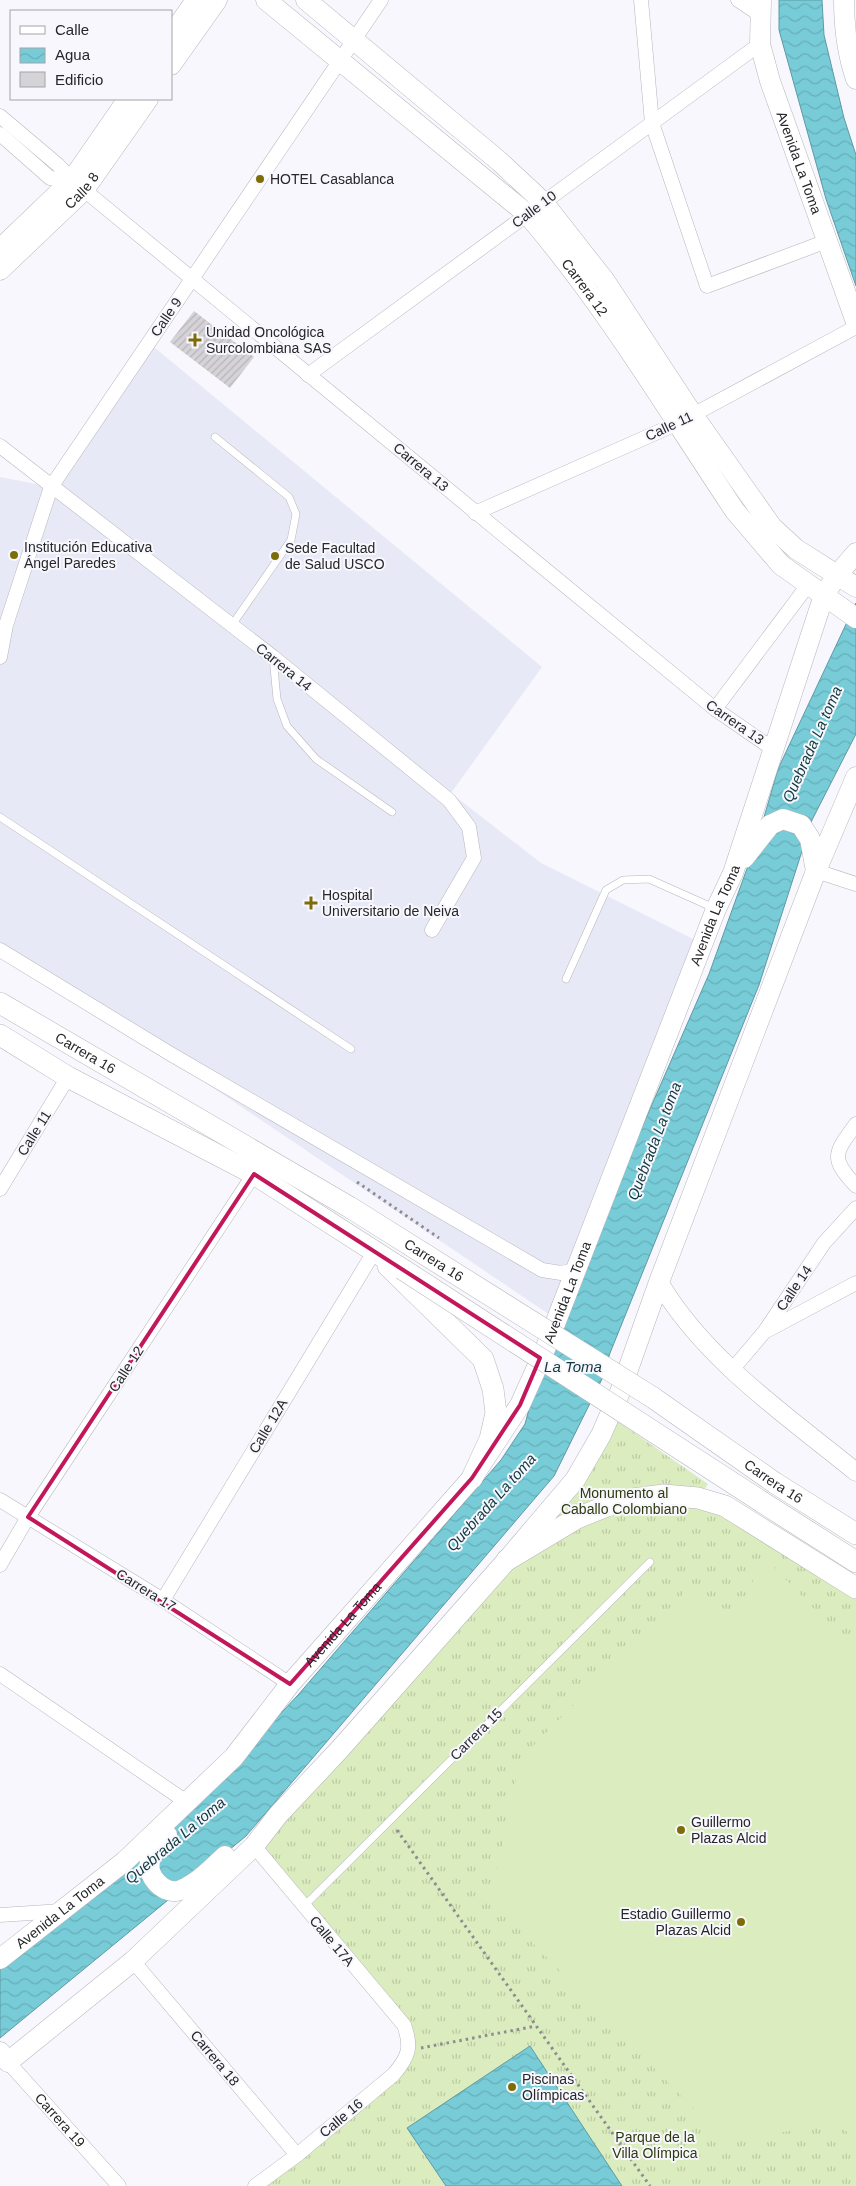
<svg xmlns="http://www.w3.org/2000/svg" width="856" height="2186" font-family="Helvetica,sans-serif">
<defs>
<pattern id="grass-tufts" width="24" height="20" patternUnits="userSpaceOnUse" patternTransform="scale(1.25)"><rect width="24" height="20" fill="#dbecbe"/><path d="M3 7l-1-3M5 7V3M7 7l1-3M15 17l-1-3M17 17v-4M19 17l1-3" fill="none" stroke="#bccaa3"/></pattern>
<pattern id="water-waves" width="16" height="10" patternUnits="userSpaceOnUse" patternTransform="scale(1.25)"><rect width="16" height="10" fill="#77ccd7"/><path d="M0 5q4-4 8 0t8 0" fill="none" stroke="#67afb9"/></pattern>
<pattern id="building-hatch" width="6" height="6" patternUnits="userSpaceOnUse" patternTransform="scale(1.25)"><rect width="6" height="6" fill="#d6d3d8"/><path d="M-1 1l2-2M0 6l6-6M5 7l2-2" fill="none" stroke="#b8b5b9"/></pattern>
</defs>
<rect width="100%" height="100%" fill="#f7f7fd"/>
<path fill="#e8e9f6" d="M149,343L542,667L451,793L541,863L703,944L556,1319L0,944V477L51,487Z"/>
<path fill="url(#grass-tufts)" d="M610,1416L708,1484L698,1498L856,1588V2186H255L393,2075L408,2037L259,1849L567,1486Z"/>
<path fill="#dbecbe" d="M763,1556L856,1652V2132L851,2136L836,2121L728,2144L491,1900L520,1759L685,1592L739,1615Z
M373,2165L388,2186H343Z"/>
<path fill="url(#water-waves)" stroke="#5f9aa3" d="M779,0H822L824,35L844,118L856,155V286L826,199L779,30Z
M856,603V734L812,820L759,985L610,1353L602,1379L554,1476L246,1836L0,2038V1967L189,1811L298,1695L501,1460L525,1424L546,1347L709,974L758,838L778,769Z
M530,2046L622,2186H446L407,2128Z"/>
<path fill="url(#building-hatch)" d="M194,311L254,357L230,388L170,342Z"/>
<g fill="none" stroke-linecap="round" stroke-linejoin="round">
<g stroke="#b6b7bc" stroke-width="8">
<path id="service" d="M215,437L289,497L296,514L291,540L232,625
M273,657L277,699L287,726L316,759L392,812
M0,817L351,1049
M566,979L606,890L623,880L649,879L714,908
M303,1907L650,1562"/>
</g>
<g stroke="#b6b7bc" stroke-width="15">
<g id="minor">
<path d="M641,0L652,123L707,286L827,241"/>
<path d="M738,0L759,14"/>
<path d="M0,116L58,165L72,180L715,709L773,749"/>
<path d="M0,134L50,178L72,180"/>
<path d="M308,375L760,44"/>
<path d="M0,446L273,657L449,800L469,827L474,858L432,930"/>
<path d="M475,513L676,424L856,327"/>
<path d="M0,657L6,625L51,487L381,0"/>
<path d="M715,709L808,585"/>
<path d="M816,871L856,884"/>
<path d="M0,950L169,1053L542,1270L561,1273L577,1270"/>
<path d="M856,1124C834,1154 830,1158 856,1186"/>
<path d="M0,1189L68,1077"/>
<path d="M768,1330L856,1283"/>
<path d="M732,1370L765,1331L824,1243L856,1208"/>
<path d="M0,1500L163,1600L290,1684"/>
<path d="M0,1565L28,1517L254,1174"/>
<path d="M163,1600L374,1252"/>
<path d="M0,1674L188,1803"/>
<path d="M254,1846L404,2025C412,2047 409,2057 393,2075L297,2155L255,2186"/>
<path d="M0,1915L62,1911"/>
<path d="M133,1961L297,2155"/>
<path id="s1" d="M8,2062L119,2186"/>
</g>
</g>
<g stroke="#b6b7bc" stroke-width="19">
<path id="tertiary" d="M659,1282C705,1360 786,1415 856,1472"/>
</g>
<g stroke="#b6b7bc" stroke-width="21">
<g id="secondary">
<path id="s2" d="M266,0L527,214C606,306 668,411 735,511L781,565L856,618"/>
<path d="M306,0L499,161L543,202L605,281L693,415L772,527L796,549L856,587"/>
<path id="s3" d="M761,0L760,44L770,81L856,322"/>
<path d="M844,0C844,28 847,53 856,79"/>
<path d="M171,36L196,0"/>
<path d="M171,65L217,0"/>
<path d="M0,249L72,180L128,99"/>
<path id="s4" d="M0,270L84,190L148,99"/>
<path d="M744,858L770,825L783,819L801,825L810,839L816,871"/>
<path d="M167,1835C161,1842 152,1851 150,1861C146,1877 165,1896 181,1890C198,1883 212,1868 225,1856"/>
<path id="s5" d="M0,1959L125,1861L234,1757L290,1684L472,1478L520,1405L546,1347L716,909L733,873L824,595L838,574L856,553"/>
<path d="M0,2052L8,2062L133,1961L254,1846L278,1815L340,1749L507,1560L575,1480L601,1435L620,1392L659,1282L816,871L856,777"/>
</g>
</g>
<g stroke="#b6b7bc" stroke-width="22">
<g id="primary">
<path id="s6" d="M0,1003L351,1208"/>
<path d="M0,1035L68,1077L254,1174L402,1269"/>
<path d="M388,1266L483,1359L493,1389L496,1413L490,1439L472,1478"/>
<path id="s7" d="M652,1397L775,1483L856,1534"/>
<path d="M762,1502L856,1562"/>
<path d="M507,1560L577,1518L607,1506L633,1499L664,1495L698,1498L725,1506L856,1588"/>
</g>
</g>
<path stroke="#8d8d91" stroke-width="3" stroke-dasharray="2.5 4" stroke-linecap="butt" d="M357,1182L439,1238
M397,1830L650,2186
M421,2048L536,2026"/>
<use href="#service" stroke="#fff" stroke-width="7"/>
<use href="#minor" stroke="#fff" stroke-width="14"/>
<use href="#tertiary" stroke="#fff" stroke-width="18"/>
<use href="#secondary" stroke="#fff" stroke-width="20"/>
<use href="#primary" stroke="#fff" stroke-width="21"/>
<g stroke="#b6b7bc" stroke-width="22" stroke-linecap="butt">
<g id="primary-bridge">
<path id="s8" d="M351,1208L652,1397"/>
<path d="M402,1269L762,1502"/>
</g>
</g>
<use href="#primary-bridge" stroke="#fff" stroke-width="21"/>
</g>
<path fill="none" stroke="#c2185b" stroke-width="4" stroke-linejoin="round" d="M254,1174L540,1358L520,1405L472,1478L290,1684L28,1517Z"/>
<g fill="#7c6d09" stroke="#f7f7fd" stroke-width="2">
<circle cx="260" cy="179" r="5"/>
<path d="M192.5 332.5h5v5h5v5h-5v5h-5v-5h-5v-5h5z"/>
<circle cx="14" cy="555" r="5"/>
<circle cx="275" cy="556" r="5"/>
<path d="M308.5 895.5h5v5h5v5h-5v5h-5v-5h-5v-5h5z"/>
<circle cx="681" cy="1830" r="5"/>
<circle cx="741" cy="1922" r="5"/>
<circle cx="512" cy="2087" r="5"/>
</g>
<g text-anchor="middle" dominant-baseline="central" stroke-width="4" stroke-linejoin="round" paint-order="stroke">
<g font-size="14" fill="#262729" stroke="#f7f7fd">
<text stroke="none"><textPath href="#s3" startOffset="169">Avenida La Toma</textPath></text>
<text stroke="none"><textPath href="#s4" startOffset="114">Calle 8</textPath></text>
<text transform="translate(534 209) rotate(-37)">Calle 10</text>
<text stroke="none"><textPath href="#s2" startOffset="431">Carrera 12</textPath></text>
<text transform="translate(166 317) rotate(-56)">Calle 9</text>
<text transform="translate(669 426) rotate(-25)">Calle 11</text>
<text transform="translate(421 467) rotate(40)">Carrera 13</text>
<text transform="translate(284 667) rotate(39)">Carrera 14</text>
<text transform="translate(735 722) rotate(35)">Carrera 13</text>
<text stroke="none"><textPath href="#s5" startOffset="1291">Avenida La Toma</textPath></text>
<text stroke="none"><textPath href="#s6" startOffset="99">Carrera 16</textPath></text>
<text transform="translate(34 1133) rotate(-58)">Calle 11</text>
<text stroke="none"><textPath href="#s8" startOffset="98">Carrera 16</textPath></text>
<text transform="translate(794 1288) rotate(-56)">Calle 14</text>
<text stroke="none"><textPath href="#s5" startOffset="886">Avenida La Toma</textPath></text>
<text transform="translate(126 1369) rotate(-57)">Calle 12</text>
<text transform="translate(268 1426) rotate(-59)">Calle 12A</text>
<text stroke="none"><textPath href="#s7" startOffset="148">Carrera 16</textPath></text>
<text transform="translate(146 1590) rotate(32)">Carrera 17</text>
<text stroke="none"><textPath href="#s5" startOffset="481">Avenida La Toma</textPath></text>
<text transform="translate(476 1734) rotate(-45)">Carrera 15</text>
<text stroke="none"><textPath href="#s5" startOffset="76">Avenida La Toma</textPath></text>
<text transform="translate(332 1941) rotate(50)">Calle 17A</text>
<text transform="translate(215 2058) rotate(50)">Carrera 18</text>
<text transform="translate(341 2118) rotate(-40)">Calle 16</text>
<text stroke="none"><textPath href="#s1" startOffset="78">Carrera 19</textPath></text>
</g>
<g font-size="14" fill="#262729" stroke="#f7f7fd" text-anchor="start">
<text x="270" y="179">HOTEL Casablanca</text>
<text x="206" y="332">Unidad Oncológica<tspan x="206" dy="16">Surcolombiana SAS</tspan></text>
<text x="24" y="547">Institución Educativa<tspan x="24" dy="16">Ángel Paredes</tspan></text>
<text x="285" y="548">Sede Facultad<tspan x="285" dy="16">de Salud USCO</tspan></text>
<text x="322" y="895">Hospital<tspan x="322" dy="16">Universitario de Neiva</tspan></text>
<text x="691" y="1822">Guillermo<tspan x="691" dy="16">Plazas Alcid</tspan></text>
<text x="731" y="1914" text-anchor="end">Estadio Guillermo<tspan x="731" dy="16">Plazas Alcid</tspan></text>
<text x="522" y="2079">Piscinas<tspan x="522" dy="16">Olímpicas</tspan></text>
</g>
<g font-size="14" fill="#2d3a0d" stroke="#f7f7fd">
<text x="624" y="1493">Monumento al<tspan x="624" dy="16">Caballo Colombiano</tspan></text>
<text x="655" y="2137">Parque de la<tspan x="655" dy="16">Villa Olímpica</tspan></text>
</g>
<g font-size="15" font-style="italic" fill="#10393e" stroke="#f7f7fd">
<text transform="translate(812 744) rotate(-66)">Quebrada La toma</text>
<text transform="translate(654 1141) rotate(-69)">Quebrada La toma</text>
<text x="573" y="1366">La Toma</text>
<text transform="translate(491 1502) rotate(-48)">Quebrada La toma</text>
<text transform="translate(175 1840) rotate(-40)">Quebrada La toma</text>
</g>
</g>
<rect x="10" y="10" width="162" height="90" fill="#f7f7fd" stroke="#a3a4a8"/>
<rect x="20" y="26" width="25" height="8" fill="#ffffff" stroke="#a3a4a8"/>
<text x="55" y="35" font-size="15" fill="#262729">Calle</text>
<rect x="20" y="48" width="25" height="15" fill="url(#water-waves)" stroke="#a3a4a8"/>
<text x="55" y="60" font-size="15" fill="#262729">Agua</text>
<rect x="20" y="72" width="25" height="15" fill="#d6d3d8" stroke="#a3a4a8"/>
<text x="55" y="85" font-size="15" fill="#262729">Edificio</text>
</svg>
